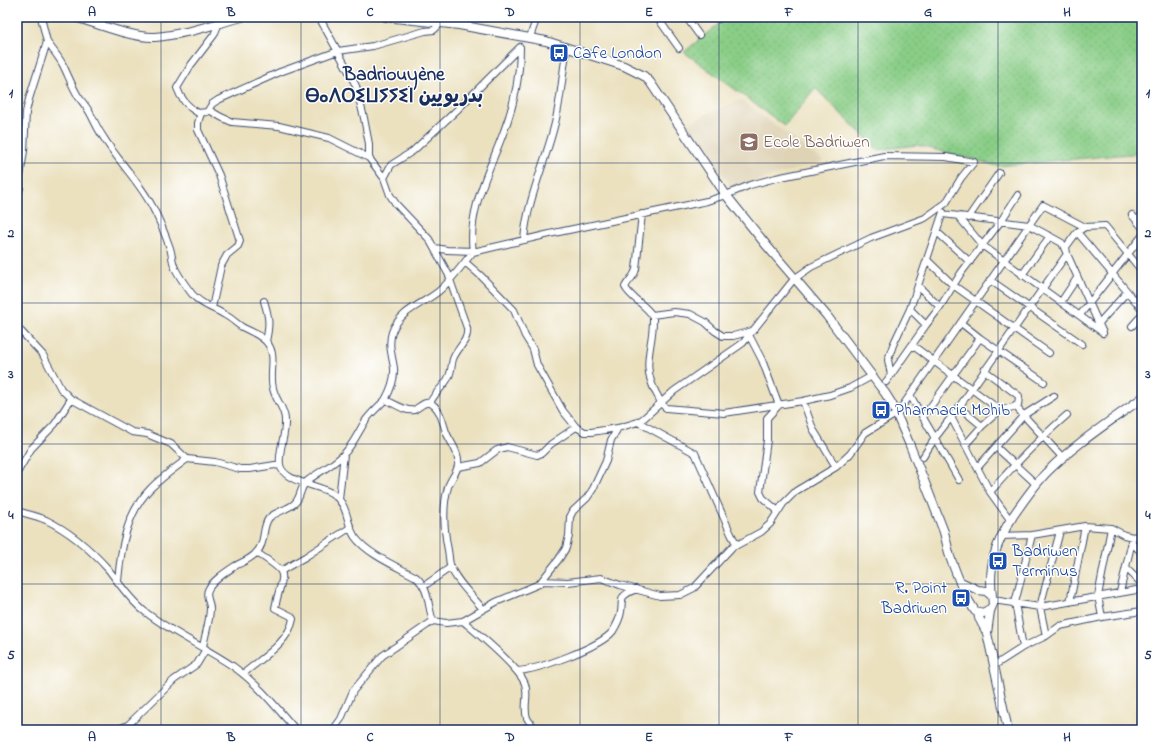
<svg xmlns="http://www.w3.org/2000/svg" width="1159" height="747" font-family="'Indie Flower','Playpen Sans Arabic','Noto Sans Tifinagh',sans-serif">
<defs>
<pattern id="grass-dots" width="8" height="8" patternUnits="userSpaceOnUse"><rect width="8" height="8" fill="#89cd86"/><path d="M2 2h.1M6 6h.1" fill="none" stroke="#76b076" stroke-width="1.8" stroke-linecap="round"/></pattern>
</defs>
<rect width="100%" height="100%" fill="#fff"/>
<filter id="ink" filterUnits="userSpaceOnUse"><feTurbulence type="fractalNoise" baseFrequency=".025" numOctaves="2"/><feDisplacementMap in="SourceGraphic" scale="8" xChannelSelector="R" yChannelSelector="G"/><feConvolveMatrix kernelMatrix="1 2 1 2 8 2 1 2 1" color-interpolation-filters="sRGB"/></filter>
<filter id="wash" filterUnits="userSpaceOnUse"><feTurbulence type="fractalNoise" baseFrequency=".012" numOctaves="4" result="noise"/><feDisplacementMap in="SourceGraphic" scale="16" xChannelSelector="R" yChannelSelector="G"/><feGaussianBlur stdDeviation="0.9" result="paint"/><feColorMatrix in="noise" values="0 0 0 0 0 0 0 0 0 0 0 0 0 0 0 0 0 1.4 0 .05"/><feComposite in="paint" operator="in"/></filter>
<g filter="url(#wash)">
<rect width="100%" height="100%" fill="#ebe1bf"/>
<path fill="#dfd3b6" d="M741,100L824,161L732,188L687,124L713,111Z"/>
<path fill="url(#grass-dots)" stroke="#527e72" d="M727,17H1142V153L997,166L917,145L878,150L815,88L785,126L684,52Z"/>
</g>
<g filter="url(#ink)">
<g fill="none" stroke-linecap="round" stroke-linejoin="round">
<g stroke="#3a4a6d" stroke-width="8">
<path id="street" d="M319,17L348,70L356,86L364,118L369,144V158L384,178L390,195L396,204L429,239L451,279
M657,17L679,48
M686,17L699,35
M718,17L719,19
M219,23L214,35L191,65L177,88C181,100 188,107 198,113L207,112L212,104L218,100L280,72L338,51L373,46L425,31L434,30L440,24
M530,37L537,17
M47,42C52,49 59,57 63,65C68,75 72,86 78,96C82,102 87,107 90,113C94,120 97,128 102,135C117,160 138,180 152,206C159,219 165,234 170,248C172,254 172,262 175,268C179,277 186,286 192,294C201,305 214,308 225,315C231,318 236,323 242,327C251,332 262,335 268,344C277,356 269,374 273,388C275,400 285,408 285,420C286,436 278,450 280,465C284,483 319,484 333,494C350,507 345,522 355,537C367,554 398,567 416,577C430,590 427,604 433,621
M209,110L221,117L232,122L279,126L329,138L369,158
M201,113L198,123V130L219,175L240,241L238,246L227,255L221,266L212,308
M384,178L391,165L413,151L458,109L520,47C520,75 514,105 504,131C490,170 467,210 473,252
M17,195L20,188V177L24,151L26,112L29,99L47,42L41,17
M642,214L636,269C634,278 628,280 625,287C631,299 647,305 653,317C654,347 640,363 656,393C659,398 661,404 666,408L724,413L803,401L830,395L850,388L872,376
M943,214L1029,225L1062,243L1103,333
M1132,215L1142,227
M958,216L982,245L1102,332
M968,218L999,173
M1137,221L1142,214
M937,232L970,262
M1077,232L1142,309
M524,240C527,201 544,166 554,127C561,102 562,74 567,48
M435,248L447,250L473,251
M927,260L953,285L1049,353
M465,262L481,276L514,310L525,336L533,349L537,365L563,411L576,427L585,432H591L618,428L638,422L644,418L674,391L743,343L794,279L811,267L871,238L925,218L946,203L961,178L974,162L946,157L884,156L776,178L750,185L726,195L707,201L554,233L473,252C462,265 452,280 439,291C422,305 400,310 392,332C388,345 392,355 394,368C395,379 390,391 385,400C395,403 404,412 414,410C419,408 424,401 430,403C440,407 443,423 446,432C450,442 460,453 458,465C457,473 450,480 448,487C442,508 444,530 448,550C449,555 449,560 450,565C455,580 473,597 483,609
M1022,275L1050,236
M990,280L1082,344
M918,286L940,307
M264,301C269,317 270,324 266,341
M1061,302L1077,278
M910,309L926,325
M652,315L674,312L690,314L705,322L715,331L723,336H733L752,331
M1080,315L1142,236
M961,323L980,338L1044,382
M1099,323L1127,292
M1132,326L1142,315
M17,327L43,355L61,389L71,399L55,424L31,449L17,473
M749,335L762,360L779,405L767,418V440L760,492L763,498L778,511
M912,345L1000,410
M891,375L888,360L893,345L910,309L943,212
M886,382L926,325L940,307L961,273L1001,221L1018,195
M910,395L959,480
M71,399L132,432L147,434L171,444L187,459
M803,401L813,429L836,467
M430,403C434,394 442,388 447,380C452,373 451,366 453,359C457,348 469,341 467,328L450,280
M1015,406L1063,458
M959,407L982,426
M901,408L1043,205L1085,227L1105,226L1142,271
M923,417L980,338
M951,417L990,492L1011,521
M638,422L695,453L731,534L737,545L761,532L770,524L783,504L796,491L836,467L850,454L865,433L896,414
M966,444L982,426L1000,410L1018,406L1019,396L984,370
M996,447L1036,484
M923,457L935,438L959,407L1067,254L1066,247L1077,232L1085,227
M458,467L480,463L497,450L507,447L537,455L542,453L551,444L576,427
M978,467L1024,415L1054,396
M990,492C1015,464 1039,439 1067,415
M339,499L344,454
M17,511C27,514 37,516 46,520C69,531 91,550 108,569C119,583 129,599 144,611C172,633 205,647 234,667C259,685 276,707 296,730
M1001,536L1032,535L1085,526L1111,528L1124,535L1133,537L1142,535
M1131,542L1142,553
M1126,568L1142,584
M281,571L305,557L351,527
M118,581C121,548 126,513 151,488C162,477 175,468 187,459L215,462L240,469H250L275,465L280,466
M542,581L568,582L601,578L620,585L660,596L680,595L694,588L735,544
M424,586L451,567
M1120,592L1133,537
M993,600L1040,607L1142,589
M1070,602L1085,526
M1102,617L1098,596L1111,528
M463,621C478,634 519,667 525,684C529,695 523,707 527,718C529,722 533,726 537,730
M1046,636L1040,607L1060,531
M203,647C205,634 210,621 210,608C210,602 205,596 208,590C212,581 226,572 235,566C242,562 249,560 255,554C267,543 261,528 269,518C273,513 289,509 295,503C301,497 300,488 306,482C318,472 332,466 343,455C354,444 358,432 366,420C372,412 379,406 385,400
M1023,647L1015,603L1032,535
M995,665L1023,647L1046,636L1060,626L1102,617L1142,611
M517,671C537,670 601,647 613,631C616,626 620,618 621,612C622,607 621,600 623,597C626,593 632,591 636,589
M243,674C260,659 289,643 293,619L291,616L275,608C282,571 293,576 257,553
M117,730L128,725L174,680L197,664L206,649
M333,730L341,719L353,691L382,656L433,621L446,623L463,621L496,602L539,584L559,559L566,548L569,536L570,517L573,511L587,498L593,489L606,461L611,440L618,428"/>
</g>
<g stroke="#3a4a6d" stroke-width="10">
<path id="secondary" d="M75,17C98,24 132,38 155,37C184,35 214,24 242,17
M386,17L459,25L546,41L624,66L644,76L650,82L726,195L767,246L827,316L885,393L892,404L909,443L927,488L944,532L950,557L964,593L975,611L983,613L990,609
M961,582L978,590L986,591L992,596L993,604L990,611L987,633
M992,596C988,564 996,543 1013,516C1024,500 1035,484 1048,471C1076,443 1111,421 1142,398
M978,612L979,618L987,633L1008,730"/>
</g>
<use href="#street" stroke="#fff" stroke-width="6"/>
<use href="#secondary" stroke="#fff" stroke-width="8"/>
</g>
</g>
<path fill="none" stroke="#1b2f5e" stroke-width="1" stroke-opacity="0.55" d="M161,17V730M301,17V730M440,17V730M580,17V730M719,17V730M858,17V730M998,17V730M17,163H1142M17,303H1142M17,444H1142M17,584H1142"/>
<defs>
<g id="bus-square" transform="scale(1)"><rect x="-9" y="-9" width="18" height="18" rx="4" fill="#1a4fb4" stroke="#fff"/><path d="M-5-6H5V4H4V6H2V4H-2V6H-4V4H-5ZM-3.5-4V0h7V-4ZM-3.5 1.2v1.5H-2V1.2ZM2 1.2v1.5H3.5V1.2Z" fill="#fff"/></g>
<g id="school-square" transform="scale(1)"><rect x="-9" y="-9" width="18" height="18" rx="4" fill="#8d6e63" stroke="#fff"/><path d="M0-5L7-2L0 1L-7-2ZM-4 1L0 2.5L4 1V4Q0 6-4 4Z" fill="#fff"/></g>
</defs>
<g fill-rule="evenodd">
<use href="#bus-square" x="559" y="53"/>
<use href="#school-square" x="749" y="142"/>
<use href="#bus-square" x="881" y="410"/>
<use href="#bus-square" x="998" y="561"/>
<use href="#bus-square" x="961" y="598"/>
</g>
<g text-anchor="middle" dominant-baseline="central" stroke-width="3" stroke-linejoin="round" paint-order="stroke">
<g font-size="17" fill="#164399" stroke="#fff" text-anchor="start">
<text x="573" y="53">Cafe London</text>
<text x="895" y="410">Pharmacie Mohib</text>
<text x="1012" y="551">Badriwen<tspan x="1012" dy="20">Terminus</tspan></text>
<text x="947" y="588" text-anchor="end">R. Point<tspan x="947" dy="20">Badriwen</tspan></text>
</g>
<g font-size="17" fill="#785e54" stroke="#fff" text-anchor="start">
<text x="763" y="142">Ecole Badriwen</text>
</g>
<g font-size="19" font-weight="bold" fill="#1b2f5e" stroke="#fff">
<text x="394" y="75">Badriouyène<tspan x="394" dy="22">ⴱⴰⴷⵔⵉⵡⵢⵢⵉⵏ بدريويين</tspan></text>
</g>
</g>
<rect width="1159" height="747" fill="none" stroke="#fff" stroke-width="44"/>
<rect x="22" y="22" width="1115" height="703" fill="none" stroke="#1b2f5e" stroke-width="1.5"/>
<g font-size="13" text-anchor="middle" font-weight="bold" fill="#1b2f5e">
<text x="92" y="16">A</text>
<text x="231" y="16">B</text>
<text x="370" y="16">C</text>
<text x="510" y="16">D</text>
<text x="649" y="16">E</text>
<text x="789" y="16">F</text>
<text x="928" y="16">G</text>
<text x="1067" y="16">H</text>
<text x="11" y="97">1</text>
<text x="1148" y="97">1</text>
<text x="11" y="237">2</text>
<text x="1148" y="237">2</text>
<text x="11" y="378">3</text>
<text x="1148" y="378">3</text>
<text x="11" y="519">4</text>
<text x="1148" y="519">4</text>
<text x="11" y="659">5</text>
<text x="1148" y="659">5</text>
<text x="92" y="741">A</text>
<text x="231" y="741">B</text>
<text x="370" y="741">C</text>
<text x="510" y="741">D</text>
<text x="649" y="741">E</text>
<text x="789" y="741">F</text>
<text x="928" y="741">G</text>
<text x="1067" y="741">H</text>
</g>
</svg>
